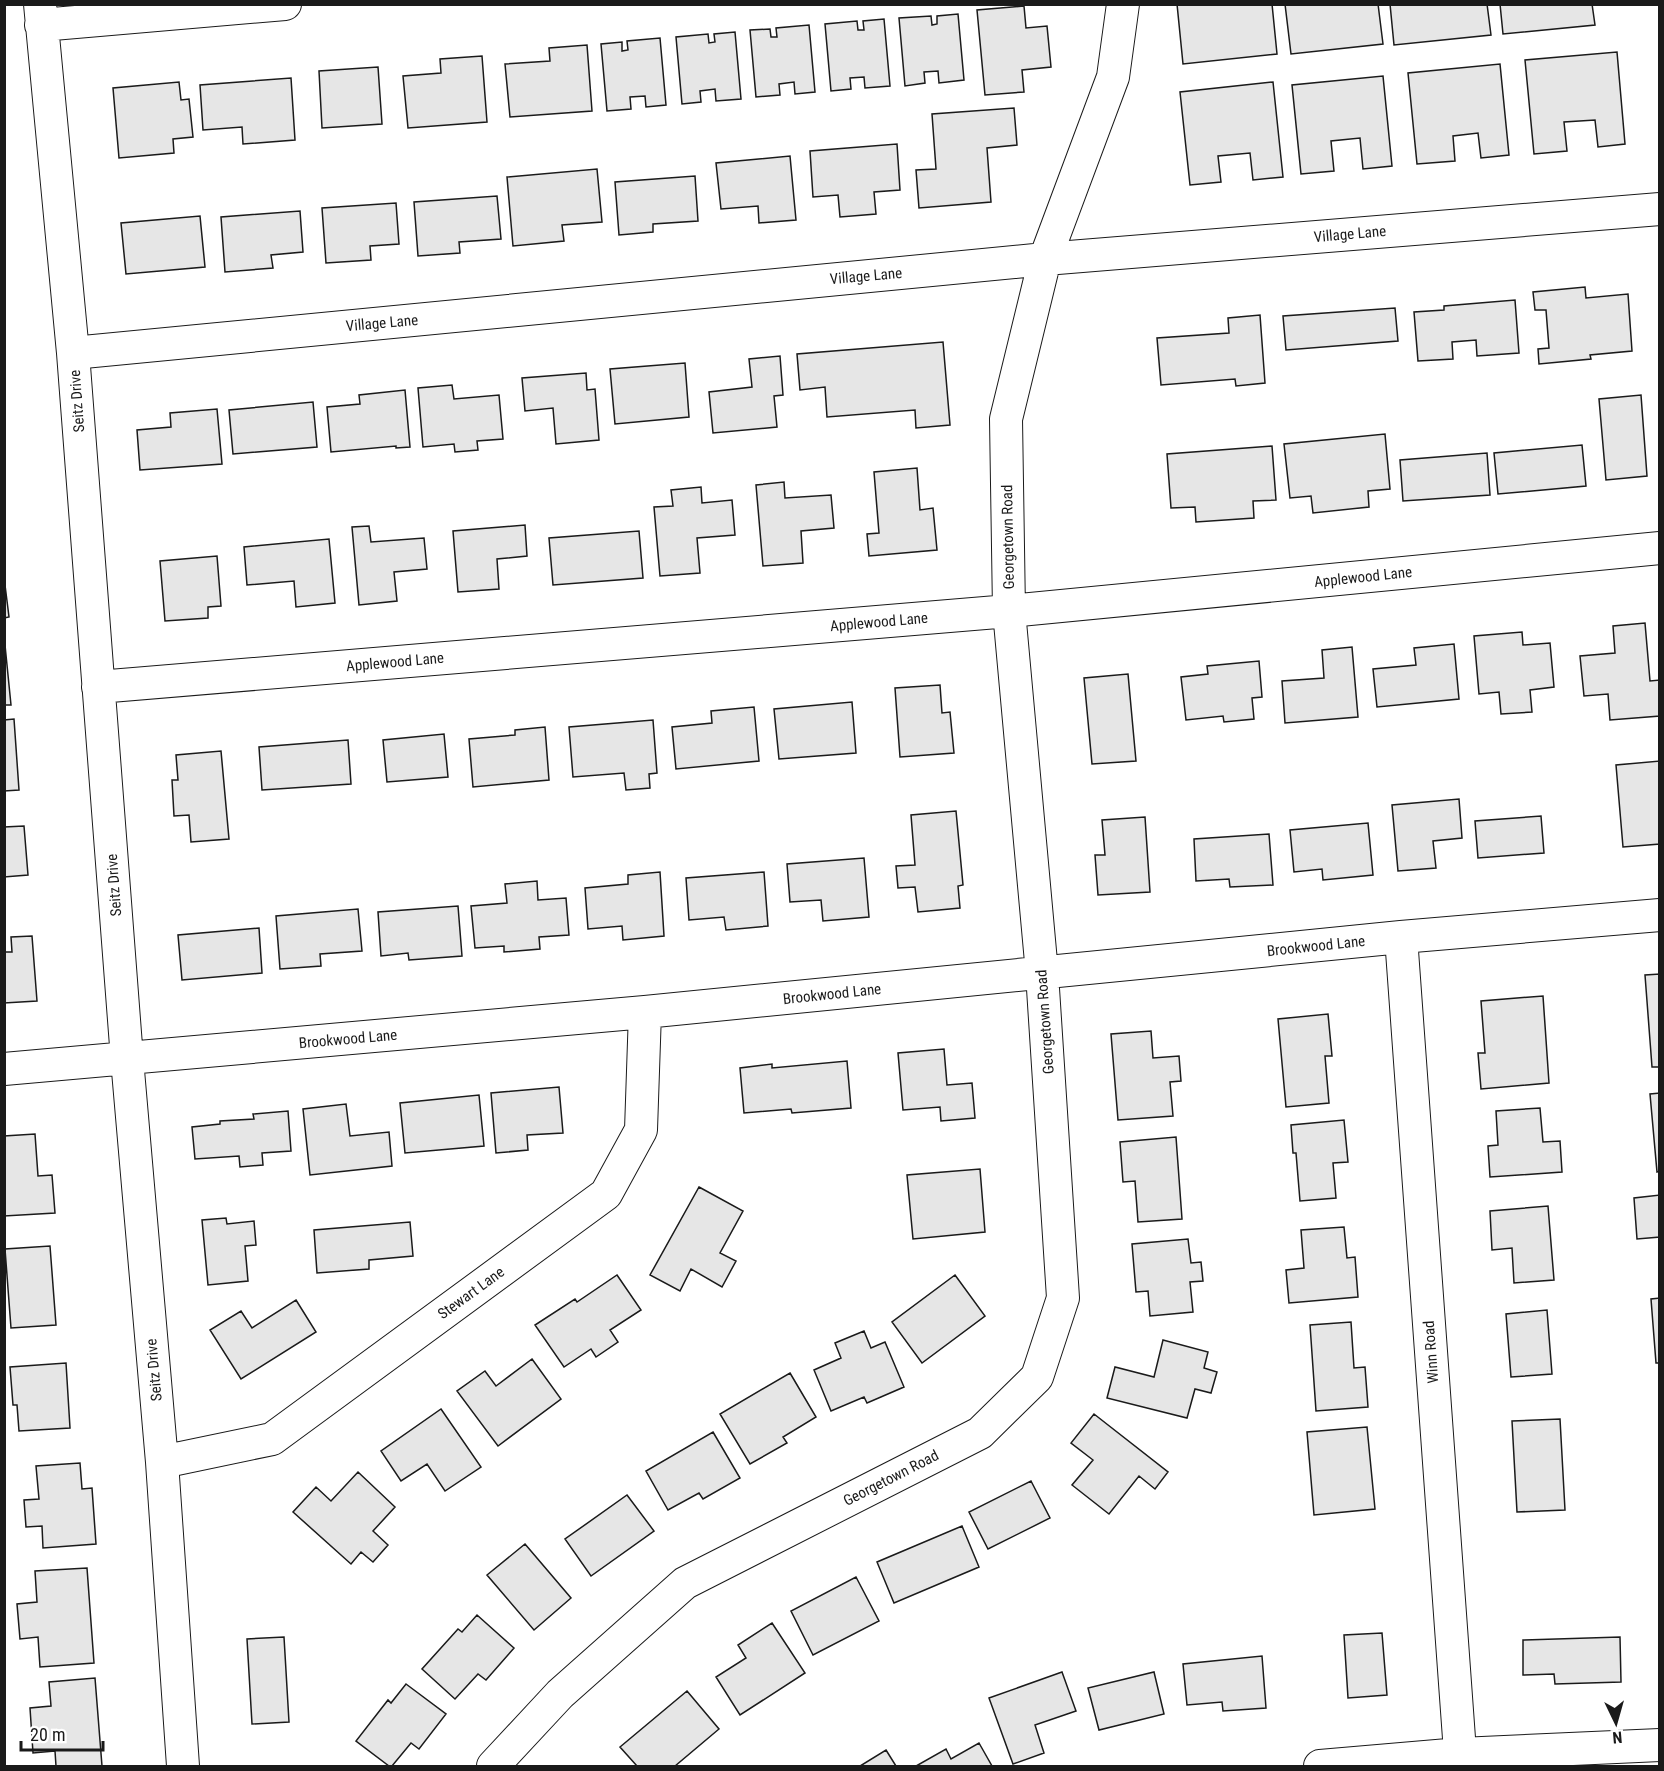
<svg xmlns="http://www.w3.org/2000/svg" width="1664" height="1771" font-family="'Roboto Condensed',sans-serif">
<rect width="100%" height="100%" fill="#fff"/>
<path fill="#e6e6e6" stroke="#1a1a1a" stroke-width="1.5" d="M1177,4H1272L1277,54L1183,64Z
M1285,4H1378L1383,44L1291,54Z
M1390,4H1487L1491,35L1394,45Z
M1500,4H1592L1595,25L1503,34Z
M1024,6L1026,28L1047,26L1051,67L1022,70L1024,92L985,95L977,10Z
M958,14L964,80L939,83L938,71L924,72L925,83L905,86L899,18L931,16L932,25L937,24V16Z
M884,19L890,86L865,88L864,77L850,78L851,89L831,91L825,24L857,21L858,30H864L863,21Z
M809,25L815,92L795,94L794,82L779,84L780,95L756,97L750,30L770,29L771,37H777L776,28Z
M735,32L741,99L716,101L715,89L700,91L701,102L682,104L676,37L708,34L709,43L715,42L714,34Z
M660,38L666,105L646,107L645,96L630,97L631,109L607,111L601,44L622,42V51L628,50L627,41Z
M587,45L592,111L510,117L505,64L550,61L549,48Z
M1617,52L1625,144L1598,147L1595,120L1564,122L1567,151L1534,154L1525,60Z
M482,56L487,122L408,128L403,76L441,73L440,59Z
M1500,64L1509,155L1481,158L1478,133L1453,136L1455,161L1417,164L1408,73Z
M378,67L382,124L322,128L319,71Z
M1383,76L1392,166L1363,169L1360,138L1331,141L1334,171L1301,174L1292,85Z
M291,78L295,140L243,144L242,127L203,130L200,85Z
M179,82L181,100L189,99L193,137L173,139L174,153L119,158L113,88Z
M1273,82L1283,177L1253,180L1250,153L1218,156L1221,182L1190,185L1180,92Z
M1014,108L1017,145L987,148L991,202L919,208L916,170L936,169L932,114Z
M897,144L900,190L874,192L876,214L840,217L838,195L813,197L810,151Z
M790,156L796,220L759,223L758,206L721,209L716,163Z
M597,169L602,222L562,225L564,241L513,246L507,177Z
M695,176L698,221L653,224V232L619,235L615,182Z
M497,196L501,239L459,242L460,253L418,256L414,202Z
M396,203L399,244L370,246L371,260L326,263L322,208Z
M300,211L303,252L271,255L273,268L225,272L221,217Z
M200,216L205,267L126,274L121,223Z
M1585,287L1586,298L1628,294L1632,351L1590,355L1591,359L1539,364L1538,349L1549,348L1546,310H1535L1533,292Z
M1515,300L1519,353L1477,356L1476,340L1452,342L1453,359L1418,361L1414,312L1444,310V306Z
M1395,308L1398,341L1286,350L1283,316Z
M1260,315L1265,383L1236,386L1235,379L1161,385L1157,338L1229,333L1228,318Z
M943,342L950,425L916,428L915,410L827,417L825,387L800,390L797,354Z
M780,356L783,395L774,396L777,427L713,433L709,392L752,387L749,359Z
M685,363L689,417L615,424L610,369Z
M586,373L587,390L595,389L599,440L556,444L553,408L525,411L522,378Z
M452,385L454,399L499,395L503,439L477,441L478,450L455,452L454,444L423,447L418,388Z
M405,390L410,447L396,448V446L331,452L327,407L360,404L359,395Z
M1641,395L1647,476L1606,480L1599,399Z
M313,402L317,447L233,454L229,410Z
M217,409L222,464L140,470L137,430L171,427L170,413Z
M1385,434L1390,489L1368,491L1369,507L1313,513L1311,496L1290,498L1284,444Z
M1582,445L1586,486L1498,494L1494,453Z
M1272,446L1276,500L1253,501L1254,518L1196,522L1195,507L1171,508L1167,454Z
M1487,453L1490,495L1403,501L1400,460Z
M917,468L920,510L933,508L937,550L869,556L867,534L879,533L874,472Z
M784,482L785,498L831,495L834,528L801,531L803,563L763,566L756,485Z
M701,487L702,503L732,500L735,535L697,538L700,573L660,576L654,507L673,506L671,490Z
M525,525L527,556L497,559L499,589L458,592L453,531Z
M369,526L371,542L424,538L427,569L394,572L397,601L359,605L352,527Z
M639,531L643,578L553,585L549,538Z
M329,539L335,603L296,607L294,581L247,585L244,547Z
M217,556L221,606L208,607V618L165,621L160,561Z
M4,577L9,617L4,618Z
M1645,623L1650,681L1660,680V716L1610,720L1608,694L1584,696L1580,656L1615,653L1613,626Z
M1522,632L1523,645L1550,643L1554,687L1530,690L1532,712L1501,714L1499,692L1479,694L1474,636Z
M4,635L11,705H4Z
M1454,644L1459,699L1377,707L1373,669L1416,665L1414,648Z
M1352,647L1358,717L1285,723L1282,681L1324,678L1322,650Z
M1259,661L1262,697L1252,698L1254,719L1224,722L1223,716L1186,720L1181,677L1208,674L1207,666Z
M1128,674L1136,761L1092,764L1084,678Z
M940,685L942,713L950,712L954,753L900,757L895,688Z
M852,702L856,753L779,759L774,709Z
M754,707L759,761L676,769L672,727L712,723L711,711Z
M14,719L19,790L4,791V720Z
M653,720L657,773L649,774L650,788L626,790L624,773L573,777L569,727Z
M545,727L549,780L473,787L469,739L515,735V730Z
M444,734L448,777L387,782L383,740Z
M348,740L351,784L262,790L259,747Z
M221,751L229,839L191,842L189,815L174,816L172,780H178L176,755Z
M1660,761V844L1623,847L1616,765Z
M1459,799L1462,838L1433,841L1436,868L1398,871L1392,805Z
M956,811L963,885L958,886L960,908L918,912L915,887L898,888L896,866L915,865L911,815Z
M1541,816L1544,853L1478,858L1475,821Z
M1145,817L1150,892L1098,895L1095,855H1105L1102,820Z
M1368,823L1373,875L1323,880L1322,869L1294,872L1290,830Z
M24,826L28,875L4,877V827Z
M1269,834L1273,885L1230,887L1229,879L1196,881L1194,839Z
M864,858L869,917L823,921L821,900L790,902L787,864Z
M660,872L664,936L623,940L622,926L588,929L585,888L628,884V875Z
M764,872L768,926L726,930L724,917L689,920L686,878Z
M537,881L538,900L566,898L569,935L539,937L540,949L504,952V946L475,948L471,906L507,903L505,884Z
M458,906L462,956L409,960L408,953L381,956L378,912Z
M358,909L362,951L320,954L321,966L280,969L276,916Z
M259,928L262,973L182,980L178,935Z
M32,936L37,1001L4,1003V952H12L11,937Z
M1660,974V1067H1652L1645,975Z
M1543,996L1549,1083L1481,1089L1478,1053H1485L1481,1001Z
M1328,1014L1332,1056H1325L1329,1103L1286,1107L1278,1019Z
M1151,1031L1153,1058L1179,1056L1181,1081L1170,1082L1173,1116L1118,1120L1111,1034Z
M944,1049L947,1085L972,1083L975,1118L941,1121L940,1107L903,1110L898,1053Z
M847,1061L851,1108L792,1113L791,1109L744,1113L740,1068L772,1064V1068Z
M559,1087L563,1133L527,1135L528,1150L496,1153L491,1093Z
M1660,1093V1171L1657,1172L1650,1094Z
M479,1095L484,1146L405,1153L400,1103Z
M346,1104L350,1136L389,1132L392,1166L310,1175L303,1109Z
M1540,1108L1543,1142L1560,1141L1562,1172L1490,1177L1488,1146L1498,1145L1496,1111Z
M288,1111L291,1151L262,1153L263,1165L240,1167L239,1156L195,1159L192,1127L220,1124V1121L254,1119L253,1114Z
M1344,1120L1348,1162L1333,1163L1336,1198L1300,1201L1296,1153H1293L1291,1125Z
M35,1134L38,1176L52,1175L55,1213L4,1216V1136Z
M1176,1137L1182,1219L1138,1222L1135,1181L1123,1182L1120,1142Z
M980,1169L985,1232L913,1239L907,1175Z
M699,1187L743,1211L720,1253L736,1261L722,1287L691,1269L680,1291L650,1275Z
M1660,1195V1237L1637,1239L1634,1198Z
M1548,1206L1554,1280L1514,1283L1512,1248L1492,1250L1490,1211Z
M226,1218L227,1224L254,1221L256,1245L245,1246L248,1281L208,1285L202,1220Z
M410,1222L413,1256L369,1260V1269L317,1273L314,1230Z
M1344,1227L1347,1258L1355,1257L1358,1297L1289,1303L1286,1270L1304,1268L1301,1230Z
M1188,1239L1191,1263L1201,1262L1203,1281L1190,1282L1193,1312L1150,1316L1148,1291L1136,1292L1132,1244Z
M50,1246L56,1325L11,1328L5,1249Z
M617,1275L641,1310L610,1330L618,1342L596,1357L591,1349L564,1367L535,1325L575,1299L577,1302Z
M955,1275L985,1316L922,1363L892,1322Z
M1660,1298V1363H1656L1651,1299Z
M296,1300L316,1332L241,1379L210,1330L241,1311L252,1328Z
M1547,1310L1552,1374L1511,1377L1506,1314Z
M1351,1322L1354,1368L1365,1367L1368,1407L1316,1411L1310,1325Z
M864,1331L871,1348L885,1342L904,1387L867,1403L864,1397L831,1411L814,1370L841,1358L835,1343Z
M1163,1340L1208,1352L1204,1368L1217,1372L1211,1393L1195,1389L1187,1418L1107,1398L1115,1367L1154,1377Z
M532,1359L561,1399L498,1446L457,1391L485,1371L496,1386Z
M66,1363L70,1428L19,1431L17,1405H13L10,1367Z
M790,1373L816,1417L783,1437L787,1443L750,1464L720,1414Z
M441,1409L481,1467L445,1491L427,1464L401,1481L381,1451Z
M1094,1414L1168,1472L1155,1489L1139,1476L1109,1514L1072,1485L1093,1460L1071,1443Z
M1560,1419L1565,1510L1517,1512L1512,1421Z
M1367,1427L1375,1509L1314,1515L1307,1432Z
M713,1432L740,1478L703,1499L699,1493L668,1510L646,1471Z
M80,1463L82,1489L92,1488L96,1544L43,1548L42,1526L26,1527L24,1500L39,1499L36,1466Z
M358,1472L395,1507L373,1531L388,1545L373,1562L361,1552L351,1564L293,1512L316,1487L331,1501Z
M1031,1481L1050,1518L988,1549L969,1512Z
M627,1495L654,1531L591,1576L565,1539Z
M962,1526L979,1567L894,1603L877,1562Z
M525,1544L571,1598L534,1630L487,1575Z
M87,1568L94,1663L40,1667L38,1637L20,1639L17,1604L37,1602L35,1571Z
M856,1577L879,1621L813,1655L791,1611Z
M477,1615L514,1648L486,1680L478,1674L455,1699L422,1669L458,1629L462,1632Z
M772,1623L805,1673L740,1715L716,1677L746,1658L738,1645Z
M1382,1633L1387,1695L1348,1698L1344,1635Z
M284,1637L289,1722L252,1724L247,1639Z
M1620,1637L1621,1682L1555,1684L1554,1674L1523,1675V1640Z
M1262,1656L1266,1708L1223,1711L1222,1702L1187,1705L1183,1664Z
M1062,1672L1076,1711L1035,1725L1044,1753L1013,1764L989,1698Z
M1154,1672L1164,1714L1099,1730L1088,1688Z
M95,1678L102,1766H56L55,1751L33,1753L30,1708L51,1706L49,1682Z
M406,1684L446,1714L419,1749L411,1743L392,1766H389L356,1741L388,1700L391,1703Z
M687,1691L719,1729L675,1766H637L620,1747Z
M979,1743L992,1766H916L946,1749L951,1759Z
M886,1750L896,1766H860Z"/>
<g fill="none" stroke-linecap="round" stroke-linejoin="round">
<g stroke="#1a1a1a" stroke-width="34">
<path id="minor" d="M40,4L73,353L127,1059L162,1462L183,1766
M41,25L285,4
M73,353L1045,259L1660,209
M98,687L1009,611L1660,548
M1401,937L1461,1766
M4,1069L645,1012L1401,937L1660,915
M162,1462L272,1439L606,1194L641,1130L645,1012
M493,1766L560,1694L685,1583L980,1433L1037,1377L1063,1298L1042,973L1009,611L1006,419L1045,259L1113,77L1123,4
M1320,1766L1460,1754L1660,1745"/>
</g>
<use href="#minor" stroke="#fff" stroke-width="32"/>
</g>
<g text-anchor="middle" dominant-baseline="central" stroke-width="4.5" stroke-linejoin="round" paint-order="stroke">
<g font-size="15" fill="#1a1a1a" stroke="#fff">
<text transform="translate(1350 234) rotate(-5)">Village Lane</text>
<text transform="translate(866 276) rotate(-5)">Village Lane</text>
<text transform="translate(382 323) rotate(-5)">Village Lane</text>
<text transform="translate(77 401) rotate(-94)">Seitz Drive</text>
<text transform="translate(1008 537) rotate(-91)">Georgetown Road</text>
<text transform="translate(1363 577) rotate(-6)">Applewood Lane</text>
<text transform="translate(879 622) rotate(-5)">Applewood Lane</text>
<text transform="translate(395 662) rotate(-5)">Applewood Lane</text>
<text transform="translate(114 885) rotate(-94)">Seitz Drive</text>
<text transform="translate(1316 946) rotate(-6)">Brookwood Lane</text>
<text transform="translate(832 994) rotate(-6)">Brookwood Lane</text>
<text transform="translate(1045 1022) rotate(-94)">Georgetown Road</text>
<text transform="translate(348 1039) rotate(-5)">Brookwood Lane</text>
<text transform="translate(471 1293) rotate(-36)">Stewart Lane</text>
<text transform="translate(1431 1352) rotate(-94)">Winn Road</text>
<text transform="translate(154 1370) rotate(-95)">Seitz Drive</text>
<text transform="translate(891 1478) rotate(-27)">Georgetown Road</text>
</g>
</g>
<rect width="1664" height="1771" fill="none" stroke="#1a1a1a" stroke-width="12"/>
<g transform="translate(1616 1723) rotate(175)" stroke="#ffffff" stroke-width="4.5" paint-order="stroke">
<path d="M0-4.5L10 22L0 15L-10 22Z" fill="#1a1a1a"/>
<text y="-9" font-size="16" font-weight="bold" text-anchor="middle" fill="#1a1a1a">N</text>
</g>
<path d="M21 1741v9h82v-9" fill="none" stroke="#1a1a1a" stroke-width="3"/>
<text x="30" y="1741" font-size="18" fill="#1a1a1a" stroke="#ffffff" stroke-width="4.5" paint-order="stroke">20 m</text>
</svg>
